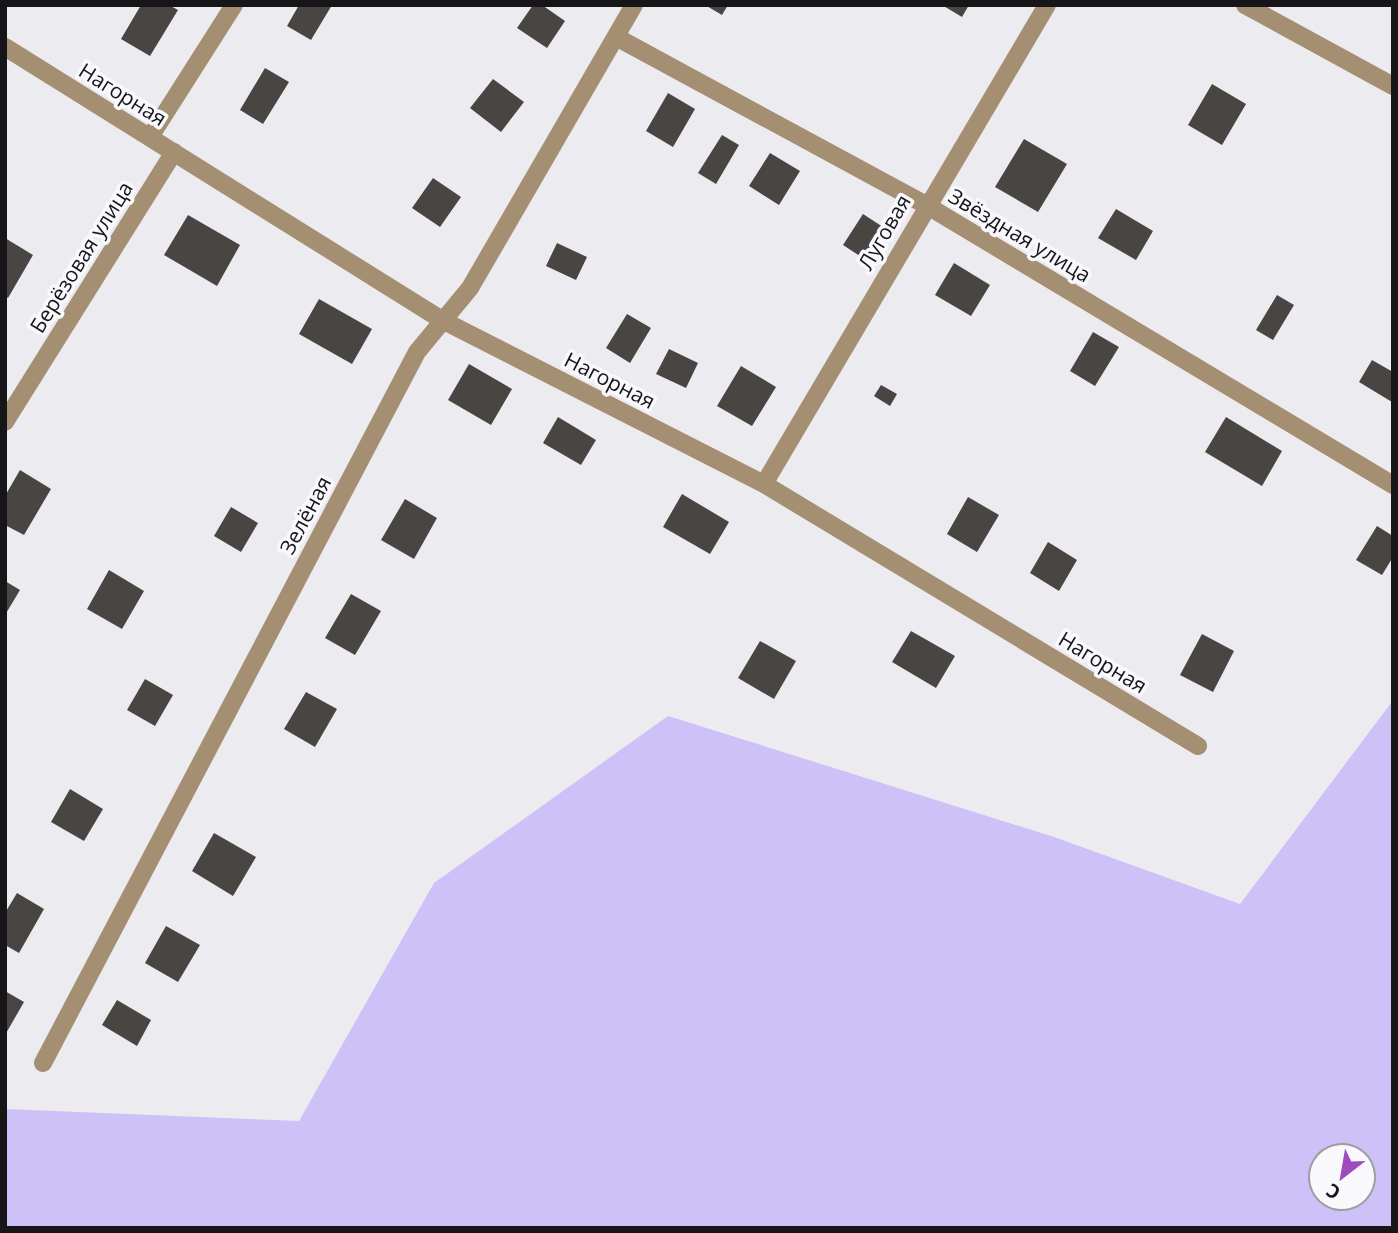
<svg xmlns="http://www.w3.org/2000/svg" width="1398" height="1233" font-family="'Open Sans',sans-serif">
<rect width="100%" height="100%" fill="#ecebf0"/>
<path fill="#cdc1f7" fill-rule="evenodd" d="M1391,703L1393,1228H5V1109L299,1121L434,883L668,716L1054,837L1240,904ZM1321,1156H1363V1198H1321Z"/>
<path fill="#494543" d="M141,5H169L178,10L150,56L121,39Z
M299,5H332L311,40L287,26Z
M533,5H542L565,21L547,48L517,28Z
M705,5H728L722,15Z
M942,5H969L962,17Z
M265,68L289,82L263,124L240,110Z
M493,79L524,102L501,132L470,108Z
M1212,84L1246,104L1222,145L1188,125Z
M668,93L695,109L673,147L646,131Z
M722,135L739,145L716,184L698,173Z
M1024,139L1067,164L1038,212L995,187Z
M770,153L800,171L779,205L749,186Z
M433,178L461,197L440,227L412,208Z
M1116,209L1153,231L1136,260L1098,238Z
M863,214L886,229L866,260L843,245Z
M188,215L240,245L217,286L164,255Z
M5,238L33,255L8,298L5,296Z
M557,243L587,257L576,280L546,266Z
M954,263L990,285L971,316L935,295Z
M1277,295L1294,305L1273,340L1256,330Z
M319,299L372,329L352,364L299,334Z
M627,314L651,328L630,363L606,348Z
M1093,332L1119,347L1095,386L1070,371Z
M669,349L698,363L686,388L656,374Z
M1372,360L1393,372L1392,402L1359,382Z
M469,364L512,389L491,425L448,400Z
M741,366L776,387L752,426L717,406Z
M881,385L897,394L890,406L874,396Z
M558,417L596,440L581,465L543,443Z
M1226,417L1282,451L1262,486L1205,452Z
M20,470L51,489L24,535L5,525V496Z
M682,494L729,522L710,554L663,527Z
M968,497L999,515L977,552L947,534Z
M405,499L437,518L414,559L381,540Z
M231,507L258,523L241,552L214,536Z
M1377,526L1393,536V557L1382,575L1356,560Z
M1048,542L1077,560L1059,591L1030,573Z
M109,570L144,591L122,629L87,609Z
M5,581L20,590L5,615Z
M351,594L381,611L355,655L325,638Z
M911,631L955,656L936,688L892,662Z
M1202,634L1234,651L1213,692L1180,675Z
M760,641L796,661L774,699L738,678Z
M145,679L173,695L155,726L127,710Z
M306,692L337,709L315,747L284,729Z
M70,789L103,809L84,841L51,822Z
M214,833L256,857L233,896L192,871Z
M17,893L44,909L19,953L5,945V913Z
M166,926L200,945L178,982L145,963Z
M5,991L24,1002L5,1035Z
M117,1000L151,1020L137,1046L102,1025Z"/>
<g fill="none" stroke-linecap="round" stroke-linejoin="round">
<path stroke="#a58f72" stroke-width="18" d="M1245,5L1393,86
M616,37L926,205L1393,485
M5,47L442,320L764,484L1198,746
M150,137L234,5
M5,422L174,152
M764,484L1047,5
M43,1063L417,352L470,288L634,5"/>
</g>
<g text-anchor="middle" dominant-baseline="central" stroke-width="7" stroke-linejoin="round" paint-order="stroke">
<g font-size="21" fill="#161517" stroke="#f9f8fd">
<text transform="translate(123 94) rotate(32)">Нагорная</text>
<text transform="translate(884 232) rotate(-60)">Луговая</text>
<text transform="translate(1020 235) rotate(31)">Звёздная улица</text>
<text transform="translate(81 257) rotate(-58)">Берёзовая улица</text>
<text transform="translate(610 380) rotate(27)">Нагорная</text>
<text transform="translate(305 515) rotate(-62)">Зелёная</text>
<text transform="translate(1103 662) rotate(31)">Нагорная</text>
</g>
</g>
<rect width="1398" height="1233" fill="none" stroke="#161517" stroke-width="14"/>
<g transform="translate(1342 1177) rotate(211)"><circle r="33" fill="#f9f8fd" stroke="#9e9da1" stroke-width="2"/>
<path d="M0-5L12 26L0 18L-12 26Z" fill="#9c4cbd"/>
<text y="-10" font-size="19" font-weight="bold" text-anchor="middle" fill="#161517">С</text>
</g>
</svg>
